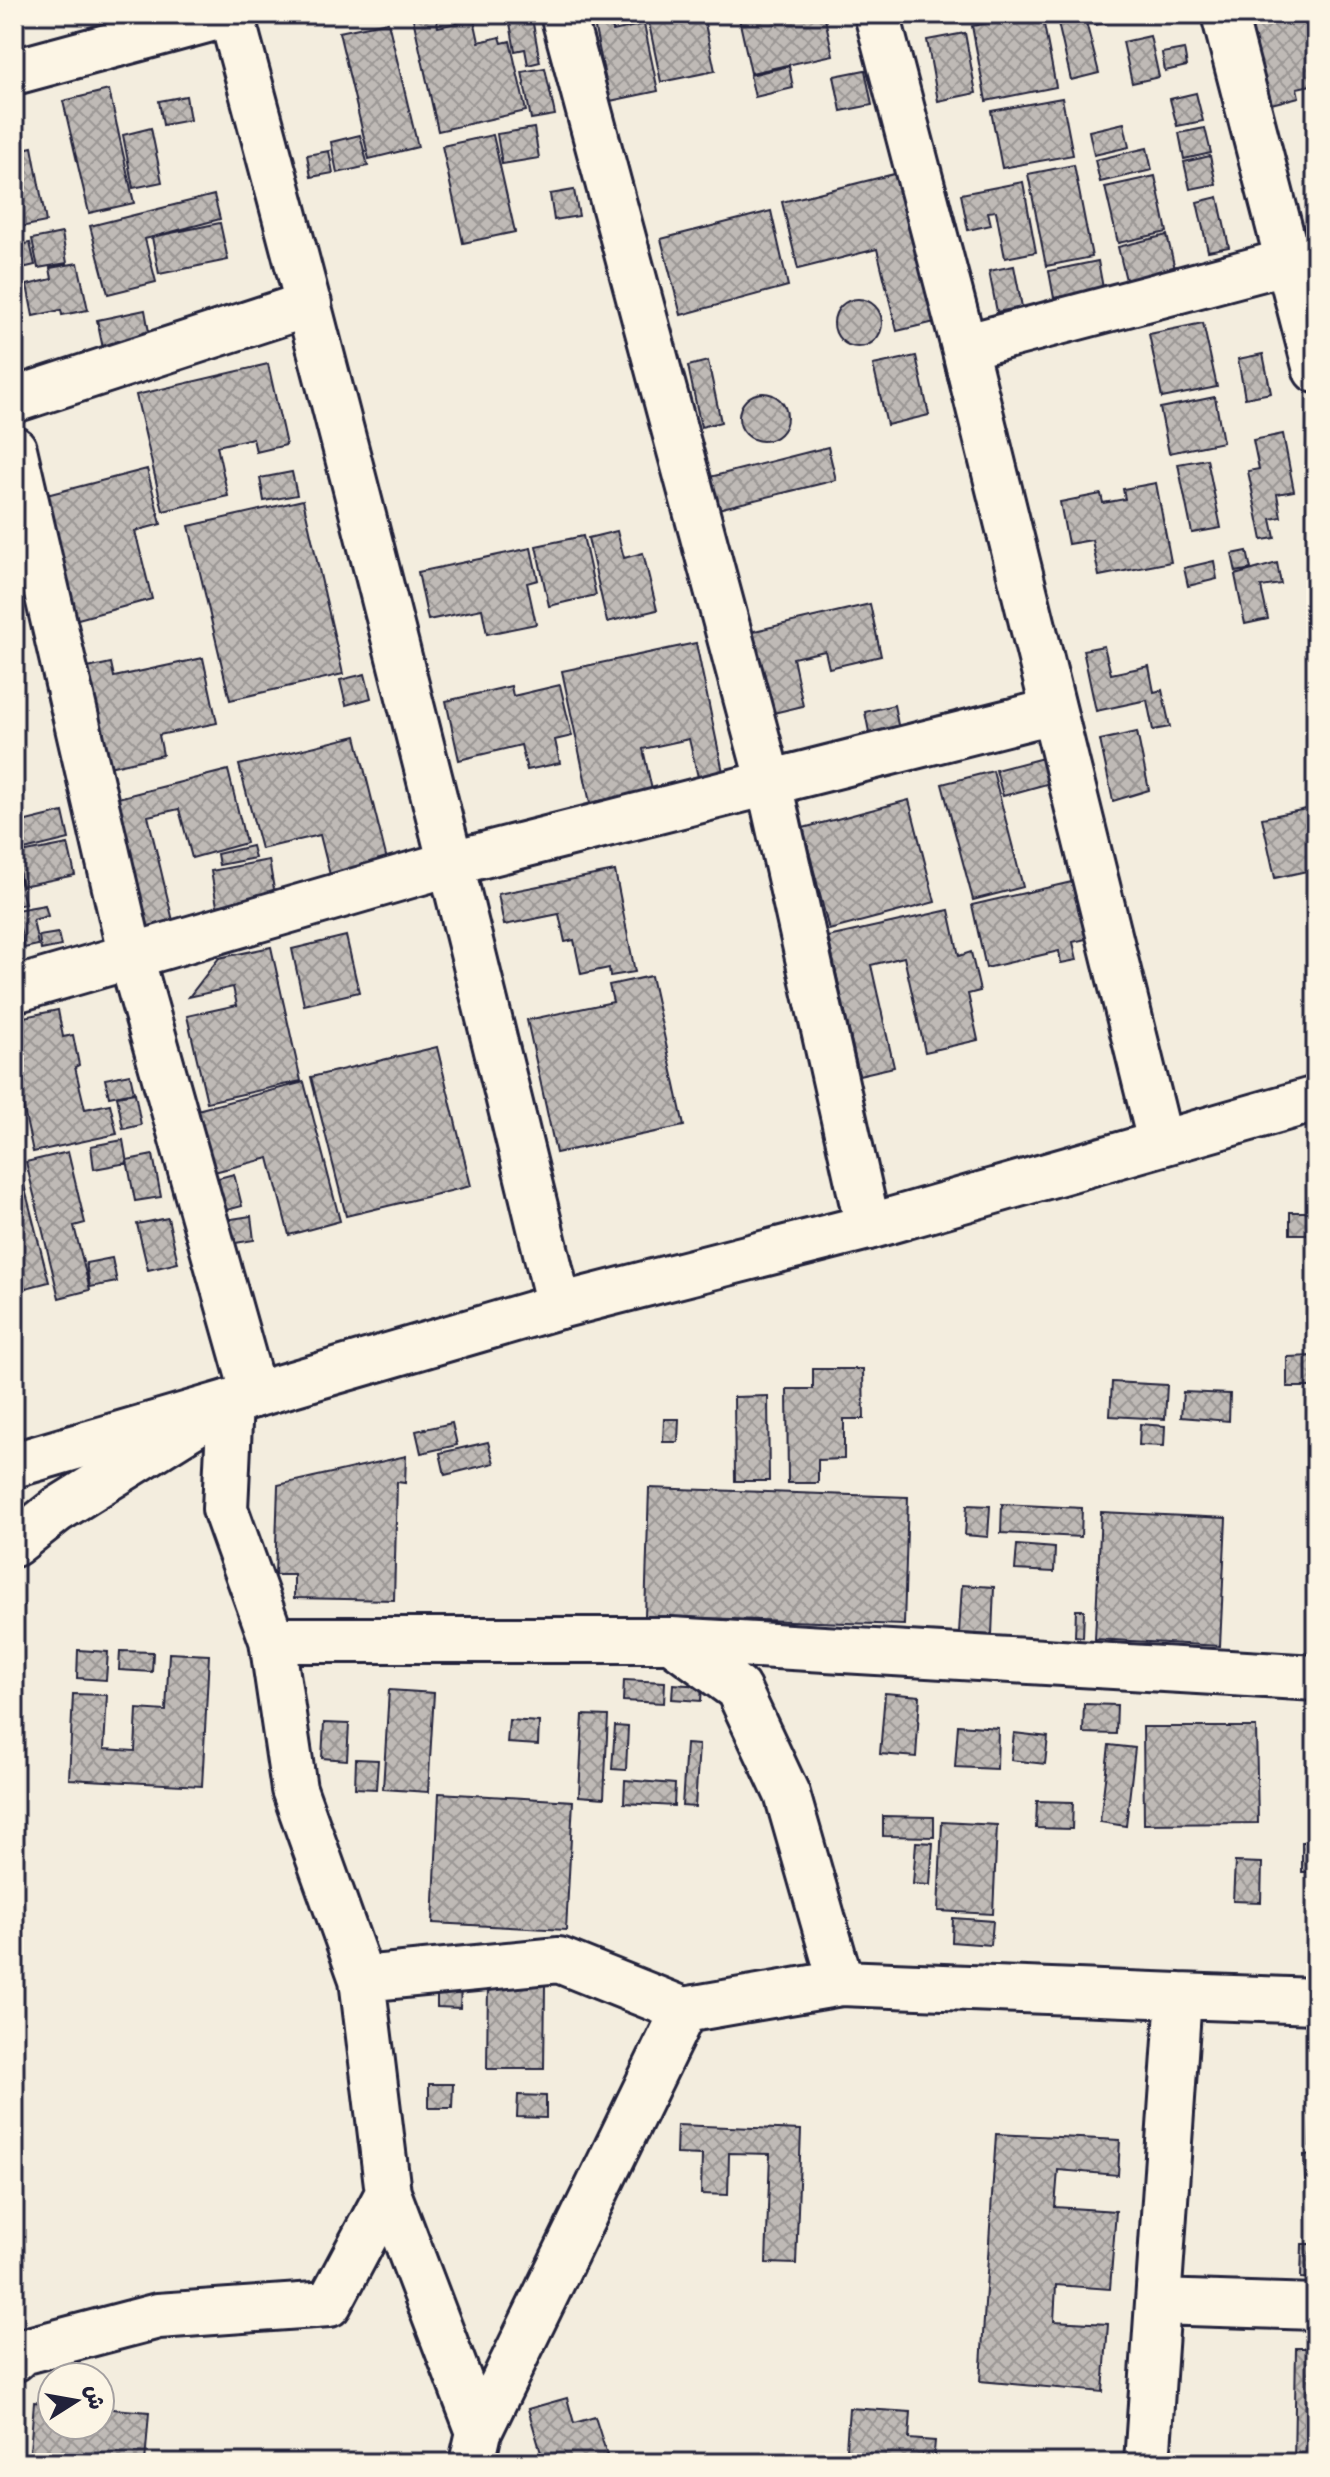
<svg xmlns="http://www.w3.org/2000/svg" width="1330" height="2477" font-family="'Architects Daughter','Playpen Sans Arabic',sans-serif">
<defs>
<pattern id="building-cross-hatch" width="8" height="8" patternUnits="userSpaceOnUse" patternTransform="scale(2)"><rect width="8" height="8" fill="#bfbab6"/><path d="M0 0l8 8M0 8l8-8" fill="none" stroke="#9b9795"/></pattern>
</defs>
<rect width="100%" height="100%" fill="#f3edde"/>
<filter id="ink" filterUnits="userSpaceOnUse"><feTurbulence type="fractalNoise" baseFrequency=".0125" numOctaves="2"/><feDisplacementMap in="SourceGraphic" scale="16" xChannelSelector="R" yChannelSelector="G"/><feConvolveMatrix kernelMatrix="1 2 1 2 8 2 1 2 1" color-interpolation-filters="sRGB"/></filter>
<g filter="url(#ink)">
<path fill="url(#building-cross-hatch)" stroke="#22223b" stroke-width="2" d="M412,14H436L438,27L474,19L479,42L500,37L502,43L510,41L526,111L438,131Z
M647,14H703L715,71L661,82Z
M738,14H824L833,55L751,73Z
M1034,14H1042L1056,87L986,101L972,26Z
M1056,14H1084L1099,73L1071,80Z
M1092,14H1139L1095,25Z
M1240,14H1316V84L1297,88L1299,97L1267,105Z
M610,16L613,31L644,24L658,91L610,101L593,19Z
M532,18L540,62L528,65L525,49L515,51L510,23Z
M388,22L418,147L369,159L339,32Z
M965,33L976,93L938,101L927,40Z
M1150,36L1159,77L1132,83L1123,42Z
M1184,49L1187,66L1165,71L1162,53Z
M789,66L793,88L755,97L750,75Z
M545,68L555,115L531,119L522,72Z
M865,70L872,105L841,111L834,76Z
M109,90L134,203L89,213L63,101Z
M1196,93L1203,121L1177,126L1170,99Z
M186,96L190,120L163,125L159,101Z
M1062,98L1073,155L1002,168L991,111Z
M1124,123L1129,147L1094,155L1089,131Z
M151,128L162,182L133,188L123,135Z
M534,128L539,158L502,164L497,134Z
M1205,128L1211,153L1184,159L1179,133Z
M360,135L368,166L337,173L331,142Z
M493,135L515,232L463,243L442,146Z
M32,147L46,222L15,228L14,151Z
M1147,148L1152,170L1100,182L1095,160Z
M329,151L333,173L311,177L307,155Z
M1210,156L1216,184L1190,189L1184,162Z
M1074,165L1092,257L1046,266L1028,174Z
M898,173L935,322L897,331L877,249L798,269L782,202Z
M1155,176L1167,232L1118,243L1105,187Z
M1023,182L1036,252L1005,258L996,211L988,212L991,225L968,230L961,194Z
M574,190L579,216L554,220L550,194Z
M214,195L220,219L145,239L156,282L108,294L90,226Z
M1218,197L1229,247L1208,251L1197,202Z
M771,211L788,286L681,315L661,239Z
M220,223L228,260L159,274L152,237Z
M62,233L67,263L38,268L32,239Z
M1167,235L1175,269L1126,280L1118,247Z
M30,243L35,265L14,270V246Z
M1098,261L1103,288L1054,298L1049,271Z
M78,263L88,310L62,315L61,310L33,316L27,285L52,279L50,268Z
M1014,266L1022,307L997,312L989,271Z
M834 323a24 24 0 1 1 48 0a24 24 0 1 1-48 0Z
M145,310L151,343L104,353L97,320Z
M1203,323L1217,387L1162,398L1149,334Z
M1263,354L1271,393L1245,398L1238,359Z
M916,356L929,415L887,425L873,365Z
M708,361L721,422L701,427L688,366Z
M268,364L286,445L256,452L253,438L217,446L228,496L163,511L136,395Z
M739 417a24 24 0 1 1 48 0a24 24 0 1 1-48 0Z
M1215,397L1223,442L1169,453L1160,408Z
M1283,434L1294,491L1277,494L1281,517L1271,519L1275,538L1262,540L1248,471L1259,469L1253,440Z
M828,447L836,480L718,509L710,477Z
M1207,459L1221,528L1192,533L1178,464Z
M147,469L161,524L135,531L152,599L67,622L35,498Z
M292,472L297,495L264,501L260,478Z
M1156,483L1171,562L1099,576L1092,540L1068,544L1060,502L1101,494L1103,503L1125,499L1123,489Z
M303,500L343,674L230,700L189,526Z
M617,531L624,558L643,553L657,610L607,622L588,538Z
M583,536L596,595L549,606L536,546Z
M531,548L538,580L527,583L536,624L487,634L482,609L428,620L418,572Z
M1247,551L1251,569L1236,572L1232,554Z
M1214,561L1217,579L1188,586L1184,568Z
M1277,563L1281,584L1261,587L1268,619L1245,624L1235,575Z
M1316,579V597L1308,598L1305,581Z
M870,604L881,656L829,668L825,651L793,658L803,706L769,714L750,632Z
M696,643L723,772L698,777L689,739L643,749L652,790L590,803L562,671Z
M1104,646L1111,674L1149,666L1154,692L1162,690L1170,727L1153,730L1147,700L1096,711L1083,650Z
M203,658L217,723L159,735L163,755L104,768L83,669L111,663L114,677Z
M365,674L371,698L346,705L340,680Z
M560,685L572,736L555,740L560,763L527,770L521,745L459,760L446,701L511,686L513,696Z
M894,705L899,730L870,737L865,712Z
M1137,732L1149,790L1113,801L1100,740Z
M356,736L387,860L330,875L320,835L261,849L239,765Z
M1043,758L1050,783L1003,796L996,770Z
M228,770L246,843L192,858L179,809L148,816L173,921L145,927L114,799Z
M993,771L1023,887L973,900L942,784Z
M909,800L935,902L829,930L803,828Z
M1316,807V869L1275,878L1262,818Z
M63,812L69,839L16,852L14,824Z
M68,844L75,875L22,886L16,854Z
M252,846L255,858L219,865L217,854Z
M14,859L25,904L14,906Z
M269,860L275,895L217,906L211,871Z
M615,871L635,972L610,976L609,968L581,974L574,940L565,942L559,914L504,925L498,894Z
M1076,881L1090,938L1073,942L1077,960L1061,963L1059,951L986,968L972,905Z
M45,905L48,916L33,920L38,945L24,948L16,910Z
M949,910L959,956L971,952L980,991L968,994L978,1040L925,1052L904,957L871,965L894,1067L859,1075L828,937Z
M58,933L61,946L41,950L39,936Z
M346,936L359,992L304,1005L292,949Z
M271,947L301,1081L207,1102L187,1016L237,1005L233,987L189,997L219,958Z
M651,976L684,1126L556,1153L527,1020L613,1002L609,985Z
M58,1010L63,1037L73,1035L79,1065L75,1067L85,1109L110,1104L117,1134L33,1152L14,1064V1019Z
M437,1047L471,1186L346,1216L311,1077Z
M130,1074L134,1092L109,1097L105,1079Z
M304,1082L340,1221L289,1235L269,1158L214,1172L197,1110Z
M135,1093L141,1125L123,1129L117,1096Z
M123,1140L127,1163L94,1169L91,1146Z
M68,1152L85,1223L74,1226L90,1290L59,1298L26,1162Z
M153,1155L161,1197L135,1201L127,1160Z
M18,1162L49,1282L14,1291V1163Z
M234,1174L242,1206L219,1212L211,1180Z
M1290,1212H1316V1234H1290Z
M251,1216L254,1240L229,1244L225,1220Z
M168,1218L178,1263L148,1270L137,1224Z
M112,1258L117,1282L90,1287L86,1263Z
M1314,1356V1387H1287V1357Z
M813,1369H863L864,1419H844V1459L818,1460V1483H788L787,1389H813Z
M1112,1382L1167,1385L1165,1419L1110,1416Z
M1183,1392L1230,1394L1229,1421L1181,1417Z
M1309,1395H1316V1428H1309Z
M768,1396L769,1481H735L734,1397Z
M664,1419H679L678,1442H663Z
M452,1423L457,1445L421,1453L416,1431Z
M1140,1424L1165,1426L1164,1446L1139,1445Z
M488,1442L494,1463L445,1475L440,1453Z
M406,1456L405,1483L397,1482L394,1600L294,1598V1575H275L278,1485Z
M649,1488L908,1497L904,1625L645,1616Z
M1002,1504L1082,1508L1081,1537L1001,1533Z
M967,1505L990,1506L988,1537L965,1535Z
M1101,1512L1226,1518L1220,1646L1095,1639Z
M1017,1545L1055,1548L1054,1572L1015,1570Z
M962,1585L994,1587L992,1635L959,1633Z
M1076,1610H1084L1083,1637L1075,1636Z
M78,1650L108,1652L106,1680L77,1678Z
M120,1651L153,1652L152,1672L119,1670Z
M169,1653L209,1655L202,1786L69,1779L73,1694L107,1695L104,1749L135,1751L137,1709L166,1711Z
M624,1680L665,1682L664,1703L623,1701Z
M673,1684L702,1686L701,1701L672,1699Z
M389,1690L434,1693L428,1792L383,1789Z
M885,1693L920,1696L916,1757L880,1754Z
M1084,1704L1117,1705L1116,1734L1083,1733Z
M583,1715L608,1716L604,1798L579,1796Z
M509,1720L539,1722L538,1745L507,1743Z
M324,1723L349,1724L347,1760L322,1758Z
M958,1725L998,1728L997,1769L955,1767Z
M615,1726L628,1727L626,1770L612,1769Z
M1143,1727H1256L1258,1823L1144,1824Z
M1014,1733L1048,1737L1045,1764L1011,1760Z
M686,1744L699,1745L695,1807L682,1806Z
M1109,1745L1135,1748L1126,1826L1100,1822Z
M356,1759L378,1760L376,1789L355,1788Z
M625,1780L675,1784L674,1806L624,1803Z
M439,1793L573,1801L566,1930L433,1923Z
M1037,1801L1073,1802L1072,1829L1036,1828Z
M883,1816L934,1817V1837L883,1836Z
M942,1822L997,1825L993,1914L938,1911Z
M916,1842L933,1843L930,1885L913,1884Z
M1302,1842H1316V1872H1302Z
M1235,1862L1262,1863L1261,1902L1233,1901Z
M953,1918L993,1921L991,1945L952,1942Z
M488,1984L545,1985L544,2069H487Z
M437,1987H461L460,2008L437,2007Z
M1313,2070L1316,2071V2146H1310Z
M429,2084H453L452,2108H429Z
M518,2095L546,2096V2118L517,2117Z
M677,2125L801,2130L796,2264L766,2263L770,2154L729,2153L728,2195L701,2194L702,2155L676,2154Z
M996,2134L1120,2140L1118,2175L1058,2170L1055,2207L1116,2211L1110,2289L1056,2285L1054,2321L1108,2324L1103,2392L980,2381Z
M1304,2155H1316V2180L1305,2181Z
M1302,2244H1316V2279L1301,2278Z
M1296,2348H1316V2463H1294Z
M567,2398L574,2423L595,2417L607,2455L582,2463H544L528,2409Z
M34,2402L52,2404V2425H100V2408L149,2412L145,2463H29Z
M849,2408L911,2412L909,2439L935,2441L933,2463H845Z"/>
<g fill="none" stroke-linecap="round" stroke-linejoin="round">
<g stroke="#22223b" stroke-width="50">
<path id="minor" d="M231,14C347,443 455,874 559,1306
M563,14L769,783L868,1227
M877,14L964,347L1160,1141
M1224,14L1316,370
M14,72L229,14
M964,347L1316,254
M14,400L309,304
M14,449L131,957L254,1395
M14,990L452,863L1053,711
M14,1544L57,1510L230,1402L225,1509L272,1640L294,1789L362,1979L388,2193L329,2304L158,2316L21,2352L14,2359
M272,1640H671L1316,1678
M671,1640L738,1689L787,1794L841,1983L1179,1996L1147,2463
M362,1979L559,1960L684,2010
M1179,1996L1316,2001
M388,2193L479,2432
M1158,2302L1316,2307
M472,2463L479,2432L684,2010L841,1983"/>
</g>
<g stroke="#22223b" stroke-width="50">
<path id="major" d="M14,1465L559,1306L868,1227L1316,1099"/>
</g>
<use href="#minor" stroke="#fcf5e5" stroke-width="44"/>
<use href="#major" stroke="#fcf5e5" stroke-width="44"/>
</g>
</g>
<rect width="1330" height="2477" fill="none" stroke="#fcf5e5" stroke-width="48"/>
<rect x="24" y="24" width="1282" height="2429" fill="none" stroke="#22223b" stroke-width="3" filter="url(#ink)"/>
<g transform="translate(76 2401) rotate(79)"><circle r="38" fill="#fcf5e5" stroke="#a5a1a1" stroke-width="2"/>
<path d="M0-6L14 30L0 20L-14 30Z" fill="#22223b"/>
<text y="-12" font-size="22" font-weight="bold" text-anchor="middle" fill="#22223b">ش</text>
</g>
</svg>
